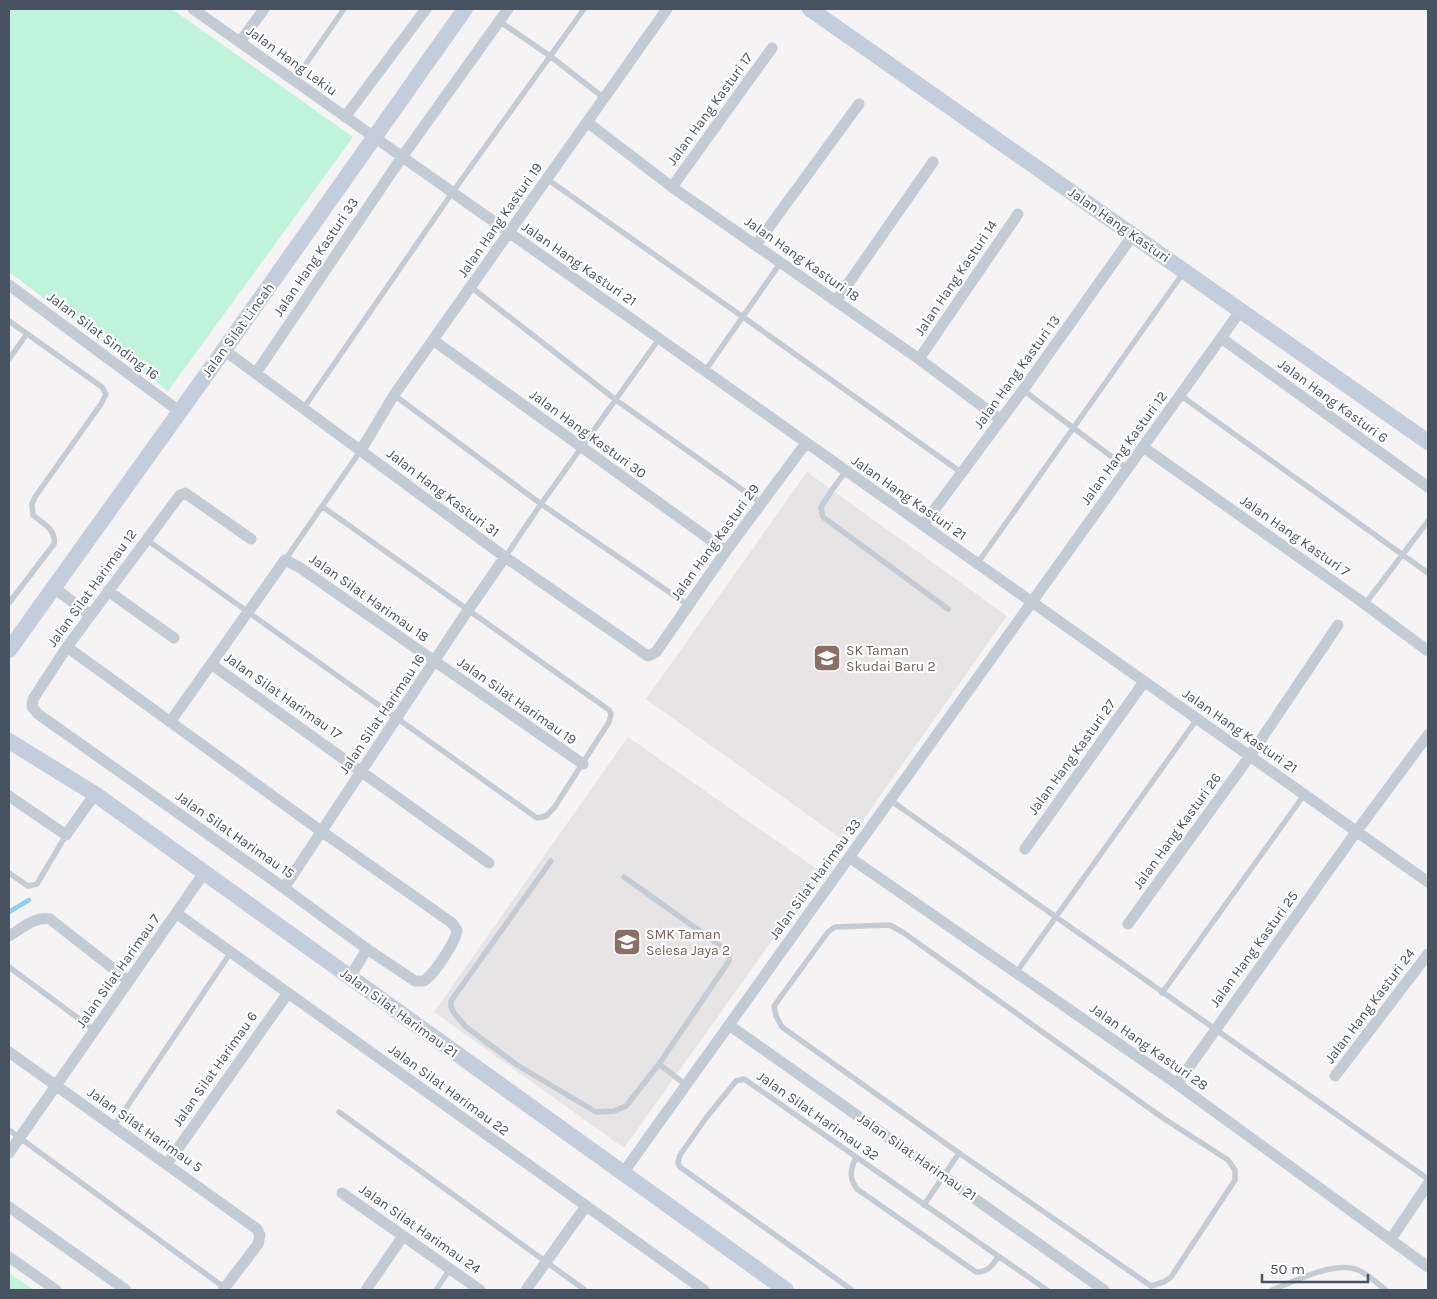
<svg xmlns="http://www.w3.org/2000/svg" width="1437" height="1299" font-family="Karla,sans-serif">
<rect width="100%" height="100%" fill="#f5f3f3"/>
<path fill="#e6e4e4" d="M807,472L1007,616L847,843L646,699Z
M628,737L821,872L624,1148L434,1012Z"/>
<path fill="#bff4da" d="M9,9H172L353,137L168,391L9,272Z
M9,1273L34,1290H9Z"/>
<g fill="none" stroke-linecap="round" stroke-linejoin="round">
<path stroke="#89d1f5" stroke-width="4.5" d="M9,912L29,900"/>
<path stroke="#c3cbd5" stroke-width="5.5" d="M499,21L550,56L604,98
M294,81L344,9
M547,179L743,317L962,473
M471,287L616,400L761,503
M9,321L102,387L106,394L101,404L35,497L32,504L33,515C42,523 57,530 54,544L9,603
M9,359L27,334
M705,371L781,262
M1023,390L1128,469
M394,395L541,504L688,605
M1180,395L1428,573
M303,409L452,193L584,9
M846,471L832,490L821,507L823,517L948,609
M147,540L537,818L546,816L554,808L609,722L611,714L609,710L323,507
M505,557L541,504L659,339
M285,560L361,450
M977,564L1183,273
M1365,604L1428,521
M890,800L1428,1179
M551,861L451,1001V1007L454,1013L466,1027L517,1065L596,1112L614,1111L626,1106L659,1064L686,1085
M9,873L28,886L37,884L66,835
M624,877L725,949L729,953V961L659,1064
M890,925L904,933L1163,1118L1228,1160L1235,1170V1180L1171,1277L1164,1282L1151,1286L959,1153L782,1027L776,1016L774,1006L828,932L835,927Z
M9,967L94,1030
M1016,973L1197,719
M1162,993L1304,795
M339,1112L585,1290
M114,1126L231,952
M9,1130L225,1288
M856,1157C850,1170 849,1178 857,1189L976,1272C988,1272 992,1266 998,1257
M924,1205L959,1153
M436,1290L450,1269
M852,1290L680,1167L678,1163L680,1155L706,1118L736,1081L744,1079L747,1081L1047,1290
M1272,1290C1294,1282 1334,1260 1358,1270C1368,1274 1377,1284 1386,1290"/>
<path stroke="#c3cbd5" stroke-width="11" d="M193,9L1428,882
M240,42L264,9
M345,117L426,9
M587,122L672,187L919,359L1001,420
M672,187L772,48
M756,245L859,104
M9,285L179,411
M836,301L933,162
M1221,338L1428,487
M433,340L726,551
M224,350L505,557L648,656L656,652L726,551L806,443
M919,359L1018,214
M256,373L402,157L508,9
M1143,447L1358,599L1428,651
M361,450L394,395L667,9
M923,525L1023,390L1133,235
M53,587L90,615
M108,591L174,638
M67,647L321,831L452,923L457,930C456,942 434,974 424,981H415L367,949L284,888L38,714L32,707L33,699L67,647L180,495L185,493L251,539
M211,664L489,863
M170,722L285,560L299,567L583,764
M9,796L66,835L95,794
M1025,849L1144,682
M849,857L1177,1084L1428,1267
M284,888L468,610L505,557
M176,913L704,1290
M1128,924L1250,756L1338,625
M9,936C21,929 35,916 50,919L129,981
M350,977L367,949
M729,1025L1104,1290
M9,1052L257,1229L260,1235L258,1244L223,1290
M1335,1076L1428,954
M1177,1084L1356,832L1428,735
M9,1153L204,873
M167,1164L288,993
M623,1173L1241,310
M342,1193L480,1290
M9,1207L126,1290
M1391,1239L1428,1184
M9,1257L56,1290
M366,1290L403,1236
M526,1290L586,1206"/>
<path stroke="#c4cddc" stroke-width="16" d="M810,9L1428,442
M9,650L224,350L465,9
M9,741L95,794L786,1290"/>
</g>
<defs>
<g id="school-square" transform="scale(1.4375)"><rect x="-9" y="-9" width="18" height="18" rx="4" fill="#8d6e63" stroke="#fff"/><path d="M0-5L7-2L0 1L-7-2ZM-4 1L0 2.5L4 1V4Q0 6-4 4Z" fill="#fff"/></g>
</defs>
<g fill-rule="evenodd">
<use href="#school-square" x="827" y="658"/>
<use href="#school-square" x="627" y="942"/>
</g>
<g text-anchor="middle" dominant-baseline="central" stroke-width="4.5" stroke-linejoin="round" paint-order="stroke">
<g font-size="14" fill="#485362" stroke="#fff">
<text transform="translate(292 61) rotate(36)">Jalan Hang Lekiu</text>
<text transform="translate(710 109) rotate(-54)">Jalan Hang Kasturi 17</text>
<text transform="translate(500 220) rotate(-55)">Jalan Hang Kasturi 19</text>
<text transform="translate(1119 225) rotate(35)">Jalan Hang Kasturi</text>
<text transform="translate(316 257) rotate(-56)">Jalan Hang Kasturi 33</text>
<text transform="translate(802 259) rotate(35)">Jalan Hang Kasturi 18</text>
<text transform="translate(579 264) rotate(35)">Jalan Hang Kasturi 21</text>
<text transform="translate(956 278) rotate(-56)">Jalan Hang Kasturi 14</text>
<text transform="translate(238 330) rotate(-54)">Jalan Silat Lincah</text>
<text transform="translate(103 336) rotate(37)">Jalan Silat Sinding 16</text>
<text transform="translate(1017 372) rotate(-54)">Jalan Hang Kasturi 13</text>
<text transform="translate(1333 401) rotate(36)">Jalan Hang Kasturi 6</text>
<text transform="translate(588 434) rotate(36)">Jalan Hang Kasturi 30</text>
<text transform="translate(1124 448) rotate(-54)">Jalan Hang Kasturi 12</text>
<text transform="translate(443 493) rotate(37)">Jalan Hang Kasturi 31</text>
<text transform="translate(909 498) rotate(35)">Jalan Hang Kasturi 21</text>
<text transform="translate(1295 536) rotate(35)">Jalan Hang Kasturi 7</text>
<text transform="translate(715 542) rotate(-54)">Jalan Hang Kasturi 29</text>
<text transform="translate(92 588) rotate(-54)">Jalan Silat Harimau 12</text>
<text transform="translate(369 598) rotate(35)">Jalan Silat Harimau 18</text>
<text transform="translate(283 696) rotate(35)">Jalan Silat Harimau 17</text>
<text transform="translate(517 701) rotate(35)">Jalan Silat Harimau 19</text>
<text transform="translate(382 714) rotate(-56)">Jalan Silat Harimau 16</text>
<text transform="translate(1240 731) rotate(35)">Jalan Hang Kasturi 21</text>
<text transform="translate(1072 757) rotate(-54)">Jalan Hang Kasturi 27</text>
<text transform="translate(1177 831) rotate(-54)">Jalan Hang Kasturi 26</text>
<text transform="translate(235 835) rotate(35)">Jalan Silat Harimau 15</text>
<text transform="translate(815 879) rotate(-54)">Jalan Silat Harimau 33</text>
<text transform="translate(1254 949) rotate(-54)">Jalan Hang Kasturi 25</text>
<text transform="translate(118 971) rotate(-55)">Jalan Silat Harimau 7</text>
<text transform="translate(1370 1006) rotate(-53)">Jalan Hang Kasturi 24</text>
<text transform="translate(399 1013) rotate(36)">Jalan Silat Harimau 21</text>
<text transform="translate(1149 1047) rotate(35)">Jalan Hang Kasturi 28</text>
<text transform="translate(215 1069) rotate(-55)">Jalan Silat Harimau 6</text>
<text transform="translate(449 1090) rotate(36)">Jalan Silat Harimau 22</text>
<text transform="translate(818 1116) rotate(35)">Jalan Silat Harimau 32</text>
<text transform="translate(145 1130) rotate(35)">Jalan Silat Harimau 5</text>
<text transform="translate(917 1157) rotate(35)">Jalan Silat Harimau 21</text>
<text transform="translate(420 1229) rotate(35)">Jalan Silat Harimau 24</text>
</g>
<g font-size="14" fill="#785e54" stroke="#fff" text-anchor="start">
<text x="846" y="650">SK Taman<tspan x="846" dy="16">Skudai Baru 2</tspan></text>
<text x="646" y="934">SMK Taman<tspan x="646" dy="16">Selesa Jaya 2</tspan></text>
</g>
</g>
<rect width="1437" height="1299" fill="none" stroke="#485362" stroke-width="20"/>
<path d="M1262 1274v8h106v-8" fill="none" stroke="#485362" stroke-width="2.5"/>
<text x="1270" y="1274" font-size="15" fill="#485362" stroke="#ffffff" stroke-width="4" paint-order="stroke">50 m</text>
</svg>
